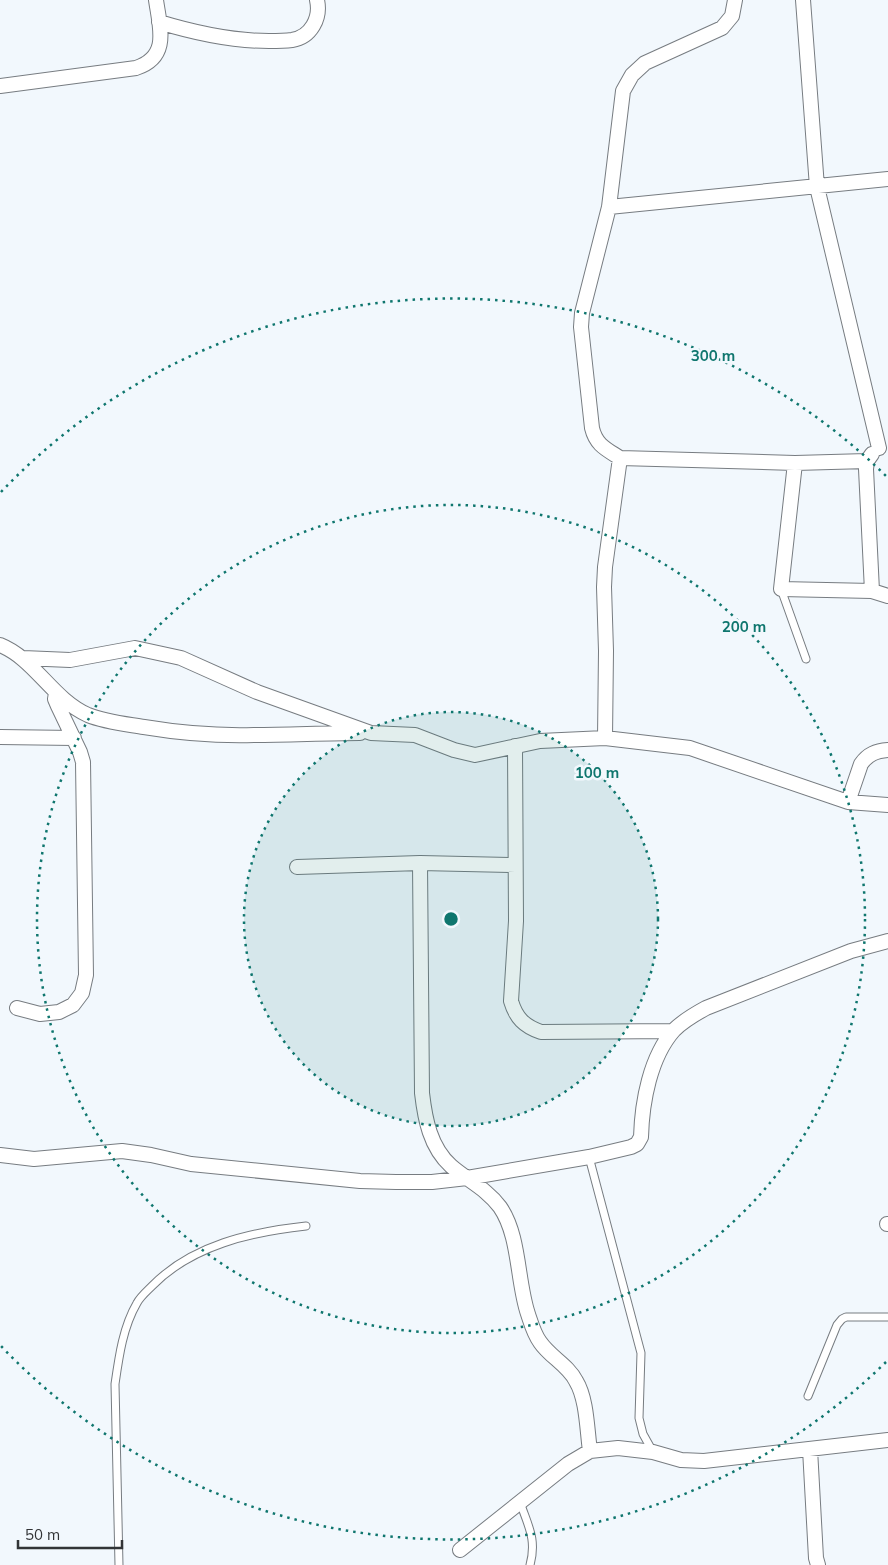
<svg xmlns="http://www.w3.org/2000/svg" width="888" height="1565" font-family="Mulish,sans-serif">
<rect width="100%" height="100%" fill="#f2f8fd"/>
<g fill="none" stroke-linecap="round" stroke-linejoin="round">
<g stroke="#777c81" stroke-width="9">
<path id="service" d="M781,589L806,659
M589,1157L641,1353L639,1418L643,1434L653,1452
M808,1396L837,1325L842,1319L846,1317H888
M520,1502C528,1526 537,1539 530,1565
M119,1565L115,1384C119,1356 123,1327 137,1303C140,1297 147,1291 152,1286C192,1245 251,1232 306,1226"/>
</g>
<g stroke="#777c81" stroke-width="16">
<path id="minor" d="M803,0L817,187L879,448
M159,22C195,33 231,41 269,41C276,41 284,41 292,40C311,37 321,18 317,0
M0,86L136,68C170,57 160,28 156,0
M609,207L888,179
M872,454L867,461L866,469L872,591
M620,458L795,463L867,461
M795,463L781,589L872,591L888,596
M0,645C35,659 52,699 88,715C105,722 126,724 144,727C180,733 217,736 254,735C289,735 325,733 360,733
M23,658L70,660L135,648L181,658L257,692L371,733L415,735L454,750L475,755L540,741L605,738L690,748L848,802L888,805
M0,737L74,738
M605,738L606,651L604,587L605,567L620,458C606,449 596,445 592,428L581,327L582,313L609,207L623,91L632,75L645,63L722,28L732,16L735,0
M515,746L516,921L511,1001C516,1018 524,1026 541,1032L673,1031
M848,802L861,764C868,754 876,751 888,750
M420,863L422,1093C425,1119 430,1147 451,1166C467,1180 487,1189 500,1207C520,1236 517,1282 528,1314C531,1323 534,1334 540,1342C550,1357 568,1365 576,1381C587,1399 587,1430 590,1451
M297,867L420,863L515,865
M17,1008L40,1014L59,1012L73,1005L82,993L86,975L83,762L80,752L58,706L55,699L56,693
M0,1155L34,1159L122,1151L151,1155L191,1164L360,1181L396,1182H432L467,1178L589,1157L631,1147L637,1144L641,1137C642,1102 650,1057 674,1030C683,1021 695,1014 706,1008L851,951L888,941
M887,1224H888
M810,1449L816,1558L818,1565
M460,1550L568,1464L590,1451L618,1448L653,1452L681,1460L704,1461L888,1440"/>
</g>
<use href="#service" stroke="#fff" stroke-width="7"/>
<use href="#minor" stroke="#fff" stroke-width="14"/>
</g>
<circle cx="451" cy="919" r="207" fill="#0f766e" fill-opacity=".12"/>
<g fill="none" stroke="#0f766e" stroke-width="2.5" stroke-dasharray="2.5 5">
<circle cx="451" cy="919" r="207"/>
<circle cx="451" cy="919" r="414"/>
<path d="M886 1362A621 621 0 0 1 1 1346M1 492A621 621 0 0 1 886 476"/>
</g>
<circle cx="451" cy="919" r="8" fill="#0f766e" stroke="#f2f8fd" stroke-width="2.5"/>
<g font-size="15" text-anchor="middle" font-weight="bold" fill="#0f766e" stroke="#f2f8fd" stroke-width="5" stroke-linejoin="round" paint-order="stroke">
<text x="713" y="361">300 m</text>
<text x="744" y="632">200 m</text>
<text x="597" y="778">100 m</text>
</g>
<path d="M18 1540v8h104v-8" fill="none" stroke="#323436" stroke-width="2.5"/>
<text x="25" y="1540" font-size="15" fill="#323436" stroke="#f2f8fd" stroke-width="4" paint-order="stroke">50 m</text>
</svg>
